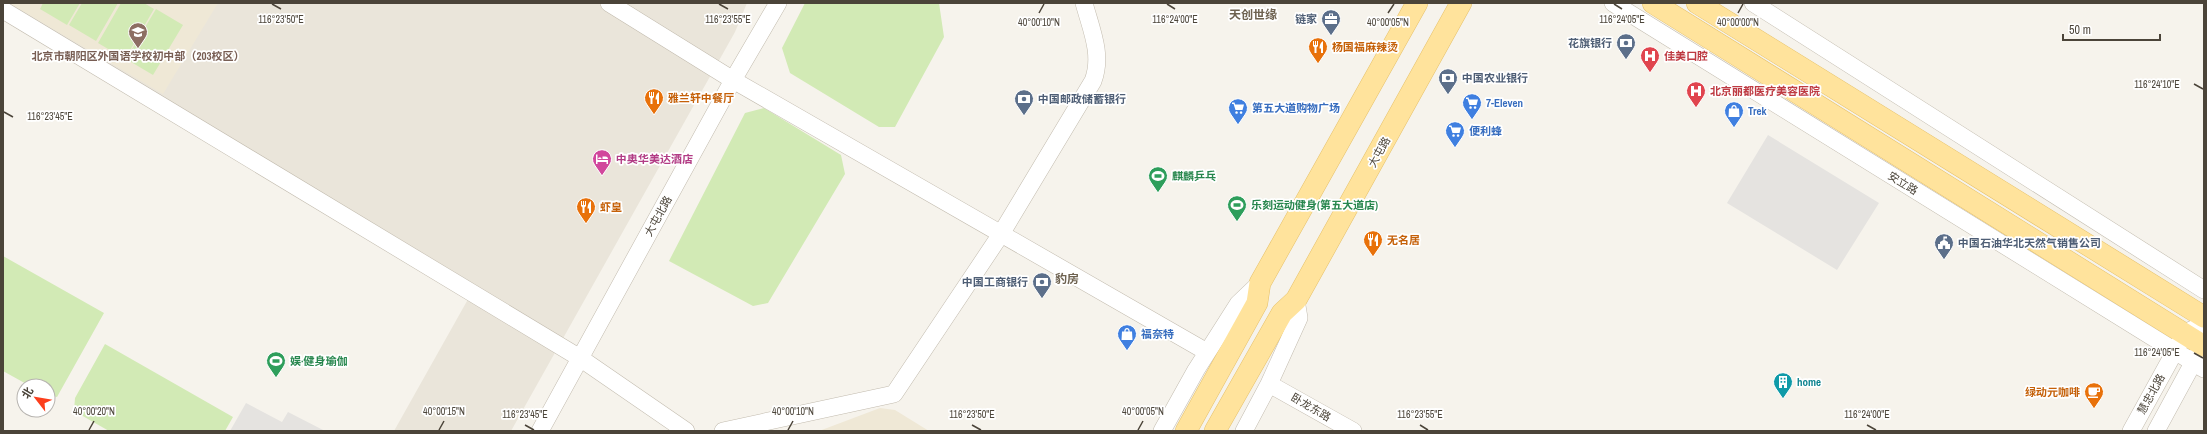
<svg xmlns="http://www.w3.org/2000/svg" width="2207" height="434" font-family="'Archivo Narrow','Noto Sans SC',sans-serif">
<rect width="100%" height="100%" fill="#f6f3ec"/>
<path fill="#eae5da" d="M7,3H747L735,32L511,431H394L476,285Z"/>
<path fill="#efe8d6" d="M9,3H218L163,94Z
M880,408L895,410L929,431H819Z"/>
<path fill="#d2eab5" d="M43,3H80L67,25L40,9Z
M82,3H118L96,41L69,25Z
M121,3H144L154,9L125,59L98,43Z
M805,3H939L944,37L895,127H879L790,73L782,48Z
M156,9L183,25L153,75L126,59Z
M764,108L841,155L845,174L768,303L753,306L669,261L745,113Z
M3,256L104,313L57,397L48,395V386H30L3,371Z
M105,344L233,417L225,431H109L74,411L75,398Z"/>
<path fill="#e5e3e0" d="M1768,135L1879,203L1837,270L1727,203Z
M246,403L282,422L288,412L325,431H230Z"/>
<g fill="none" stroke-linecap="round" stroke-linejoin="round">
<g stroke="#c2bbae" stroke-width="18">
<path id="minor" d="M609,3L733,80L1207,352
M1613,3L2204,369
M1753,3L2204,290
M3,10L580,358L686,431
M1269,384L1353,431
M540,431L733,80L778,3
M723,431L894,394L1001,234L1093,81C1103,55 1091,29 1084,3
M1162,431L1196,370L1238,304L1260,283
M1244,431L1269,384L1299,318L1296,300
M2131,431L2185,333L2204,324
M2156,431L2199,352"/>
</g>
<g stroke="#e6c16a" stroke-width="22">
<path id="major" d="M1653,3L2204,346
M1697,3L2204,317
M1186,431L1257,303L1260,283L1417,3
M1215,431L1282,313L1296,300L1461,3"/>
</g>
<use href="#minor" stroke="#fff" stroke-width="17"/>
<use href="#major" stroke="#ffe39c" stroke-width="21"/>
</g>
<path fill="none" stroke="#4b4439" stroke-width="1.5" d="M272,4L281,9M719,4L728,9M1167,4L1175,9M1614,4L1622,9M1039,13L1044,4M1388,13L1394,4M1738,13L1743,4M2194,84L2203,89M4,112L13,117M2194,353L2203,358M525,425L534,430M972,425L981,430M1420,425L1428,430M1867,425L1876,430M89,430L94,421M439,430L444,421M788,430L793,421M1138,430L1143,421"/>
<defs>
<g id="office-pin" transform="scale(1)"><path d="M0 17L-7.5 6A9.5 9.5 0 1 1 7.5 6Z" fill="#5c6f8a" stroke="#fff"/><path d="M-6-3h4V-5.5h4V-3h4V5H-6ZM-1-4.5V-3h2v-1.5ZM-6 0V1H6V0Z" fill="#fff"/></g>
<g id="school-pin" transform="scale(1)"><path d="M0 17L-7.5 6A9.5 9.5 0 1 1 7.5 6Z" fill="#8d6e63" stroke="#fff"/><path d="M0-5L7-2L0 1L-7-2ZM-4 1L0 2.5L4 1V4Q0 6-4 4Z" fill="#fff"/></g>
<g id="bank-pin" transform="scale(1)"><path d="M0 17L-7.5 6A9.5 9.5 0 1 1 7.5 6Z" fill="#5c6f8a" stroke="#fff"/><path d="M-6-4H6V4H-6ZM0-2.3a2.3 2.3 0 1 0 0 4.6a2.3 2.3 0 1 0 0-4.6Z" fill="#fff"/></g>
<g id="restaurant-pin" transform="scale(1)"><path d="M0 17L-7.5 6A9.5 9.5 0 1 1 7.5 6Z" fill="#e8710a" stroke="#fff"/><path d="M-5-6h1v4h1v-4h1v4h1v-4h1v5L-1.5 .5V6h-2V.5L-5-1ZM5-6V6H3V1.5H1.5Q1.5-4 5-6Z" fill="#fff"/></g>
<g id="hospital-pin" transform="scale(1)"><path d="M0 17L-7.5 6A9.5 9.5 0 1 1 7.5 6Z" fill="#e0444e" stroke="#fff"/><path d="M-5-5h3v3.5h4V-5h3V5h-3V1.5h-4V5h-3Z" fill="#fff"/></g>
<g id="supermarket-pin" transform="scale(1)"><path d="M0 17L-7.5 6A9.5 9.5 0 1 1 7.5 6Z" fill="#3f7fe0" stroke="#fff"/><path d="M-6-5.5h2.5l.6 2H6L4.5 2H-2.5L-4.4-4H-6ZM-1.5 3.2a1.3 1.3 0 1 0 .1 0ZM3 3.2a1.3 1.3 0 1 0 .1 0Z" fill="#fff"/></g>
<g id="shop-pin" transform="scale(1)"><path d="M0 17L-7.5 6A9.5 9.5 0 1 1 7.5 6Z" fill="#3f7fe0" stroke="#fff"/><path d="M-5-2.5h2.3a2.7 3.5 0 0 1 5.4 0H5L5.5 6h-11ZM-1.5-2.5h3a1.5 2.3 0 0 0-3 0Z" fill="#fff"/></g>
<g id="hotel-pin" transform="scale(1)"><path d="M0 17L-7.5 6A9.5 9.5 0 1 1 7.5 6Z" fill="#d1479c" stroke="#fff"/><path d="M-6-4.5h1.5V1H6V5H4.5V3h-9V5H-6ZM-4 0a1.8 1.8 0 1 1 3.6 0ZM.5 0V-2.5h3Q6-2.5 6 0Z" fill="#fff"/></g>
<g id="stadium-pin" transform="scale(1)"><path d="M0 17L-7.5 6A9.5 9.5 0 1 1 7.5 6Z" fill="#2e9e5b" stroke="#fff"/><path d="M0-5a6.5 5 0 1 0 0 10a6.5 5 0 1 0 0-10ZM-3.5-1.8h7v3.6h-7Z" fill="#fff"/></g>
<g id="civic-pin" transform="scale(1)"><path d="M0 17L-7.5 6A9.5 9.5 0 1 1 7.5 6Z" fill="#5c6f8a" stroke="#fff"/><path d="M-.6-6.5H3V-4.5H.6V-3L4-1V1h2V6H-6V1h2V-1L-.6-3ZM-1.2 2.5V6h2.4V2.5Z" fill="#fff"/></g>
<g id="building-pin" transform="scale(1)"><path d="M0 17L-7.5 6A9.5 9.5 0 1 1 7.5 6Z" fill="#0f9aa8" stroke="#fff"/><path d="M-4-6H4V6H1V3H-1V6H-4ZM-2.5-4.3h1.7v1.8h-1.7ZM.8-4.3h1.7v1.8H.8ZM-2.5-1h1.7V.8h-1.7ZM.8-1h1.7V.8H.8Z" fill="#fff"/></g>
<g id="cafe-pin" transform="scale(1)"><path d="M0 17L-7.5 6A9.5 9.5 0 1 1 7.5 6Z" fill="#e8710a" stroke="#fff"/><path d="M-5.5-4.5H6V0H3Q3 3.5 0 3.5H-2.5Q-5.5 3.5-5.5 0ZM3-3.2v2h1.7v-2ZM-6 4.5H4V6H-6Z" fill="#fff"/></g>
</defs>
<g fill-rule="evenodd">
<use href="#office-pin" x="1331" y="19"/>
<use href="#school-pin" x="138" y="32"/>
<use href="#bank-pin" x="1626" y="43"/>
<use href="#restaurant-pin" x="1318" y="47"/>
<use href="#hospital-pin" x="1650" y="56"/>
<use href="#bank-pin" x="1448" y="78"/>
<use href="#hospital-pin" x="1696" y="91"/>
<use href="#restaurant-pin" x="654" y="98"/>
<use href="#bank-pin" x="1024" y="99"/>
<use href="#supermarket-pin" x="1472" y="103"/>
<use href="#supermarket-pin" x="1238" y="108"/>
<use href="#shop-pin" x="1734" y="111"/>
<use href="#supermarket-pin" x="1455" y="131"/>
<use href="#hotel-pin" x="602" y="159"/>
<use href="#stadium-pin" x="1158" y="176"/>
<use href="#stadium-pin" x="1237" y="205"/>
<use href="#restaurant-pin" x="586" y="207"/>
<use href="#restaurant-pin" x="1373" y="240"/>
<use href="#civic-pin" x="1944" y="243"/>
<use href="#bank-pin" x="1042" y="282"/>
<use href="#shop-pin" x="1127" y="334"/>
<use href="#stadium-pin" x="276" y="361"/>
<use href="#building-pin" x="1783" y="382"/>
<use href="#cafe-pin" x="2094" y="392"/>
</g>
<g text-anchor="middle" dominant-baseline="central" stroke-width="3.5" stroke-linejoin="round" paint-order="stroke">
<g font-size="11" font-weight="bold" fill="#4e5e75" stroke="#fff" text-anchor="end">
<text x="1317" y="19">链家</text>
<text x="1612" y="43">花旗银行</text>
<text x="1462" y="78" text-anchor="start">中国农业银行</text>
<text x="1038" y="99" text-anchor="start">中国邮政储蓄银行</text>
<text x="1958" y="243" text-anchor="start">中国石油华北天然气销售公司</text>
<text x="1028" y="282">中国工商银行</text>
</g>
<g font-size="11" font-weight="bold" fill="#c56008" stroke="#fff" text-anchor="start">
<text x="1332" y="47">杨国福麻辣烫</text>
<text x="668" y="98">雅兰轩中餐厅</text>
<text x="600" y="207">虾皇</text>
<text x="1387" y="240">无名居</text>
<text x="2080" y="392" text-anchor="end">绿动元咖啡</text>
</g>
<g font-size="11" font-weight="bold" fill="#785e54" stroke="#fff">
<text x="138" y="56">北京市朝阳区外国语学校初中部（203校区）</text>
</g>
<g font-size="11" font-weight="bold" fill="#be3a42" stroke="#fff" text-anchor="start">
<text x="1664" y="56">佳美口腔</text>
<text x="1710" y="91">北京丽都医疗美容医院</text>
</g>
<g font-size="11" font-weight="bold" fill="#366cbe" stroke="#fff" text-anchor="start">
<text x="1486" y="103">7-Eleven</text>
<text x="1252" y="108">第五大道购物广场</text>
<text x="1748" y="111">Trek</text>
<text x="1469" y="131">便利蜂</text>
<text x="1141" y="334">福奈特</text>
</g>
<g font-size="11" fill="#4b4439" stroke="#fff">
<text transform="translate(1379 152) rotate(-61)">大屯路</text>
<text transform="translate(1903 183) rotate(32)">安立路</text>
<text transform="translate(658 216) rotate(-61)">大屯北路</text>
<text transform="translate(2151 394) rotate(-61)">慧忠北路</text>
<text transform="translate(1311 407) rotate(30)">卧龙东路</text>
</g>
<g font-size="11" font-weight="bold" fill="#b23c85" stroke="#fff" text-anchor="start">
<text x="616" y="159">中奥华美达酒店</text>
</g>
<g font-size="11" font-weight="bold" fill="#27864d" stroke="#fff" text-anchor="start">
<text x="1172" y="176">麒麟乒乓</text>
<text x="1251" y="205">乐刻运动健身(第五大道店)</text>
<text x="290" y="361">娱·健身瑜伽</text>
</g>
<g font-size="11" font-weight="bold" fill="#0d838f" stroke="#fff" text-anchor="start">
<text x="1797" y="382">home</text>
</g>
<g font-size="12" font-weight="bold" fill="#6e6250" stroke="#fff">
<text x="1253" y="15">天创世缘</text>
<text x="1067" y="279">豹房</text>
</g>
</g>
<g font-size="10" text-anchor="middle" fill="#4b4439" stroke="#fff" stroke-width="3.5" stroke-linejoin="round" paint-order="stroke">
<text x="281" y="23">116°23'50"E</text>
<text x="728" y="23">116°23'55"E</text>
<text x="1175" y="23">116°24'00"E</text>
<text x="1622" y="23">116°24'05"E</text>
<text x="1388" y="26">40°00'05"N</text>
<text x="1039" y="26">40°00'10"N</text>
<text x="1738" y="26">40°00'00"N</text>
<text x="2157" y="88">116°24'10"E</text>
<text x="50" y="120">116°23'45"E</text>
<text x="2157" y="356">116°24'05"E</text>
<text x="94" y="415">40°00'20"N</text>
<text x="444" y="415">40°00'15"N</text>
<text x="793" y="415">40°00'10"N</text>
<text x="1143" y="415">40°00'05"N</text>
<text x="525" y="418">116°23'45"E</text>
<text x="972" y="418">116°23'50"E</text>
<text x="1420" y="418">116°23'55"E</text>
<text x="1867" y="418">116°24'00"E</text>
</g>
<rect width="2207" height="434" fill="none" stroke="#4b4439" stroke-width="8"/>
<g transform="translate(36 398) rotate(301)"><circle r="19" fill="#ffffff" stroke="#b7b4b0"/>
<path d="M0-3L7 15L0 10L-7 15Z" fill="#fc3f1d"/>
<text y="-6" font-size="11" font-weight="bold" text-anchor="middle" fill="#4b4439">北</text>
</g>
<path d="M2063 34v6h97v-6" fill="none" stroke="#4b4439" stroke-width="2"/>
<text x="2069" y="34" font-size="12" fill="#4b4439" stroke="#ffffff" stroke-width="3" paint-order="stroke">50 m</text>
</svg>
